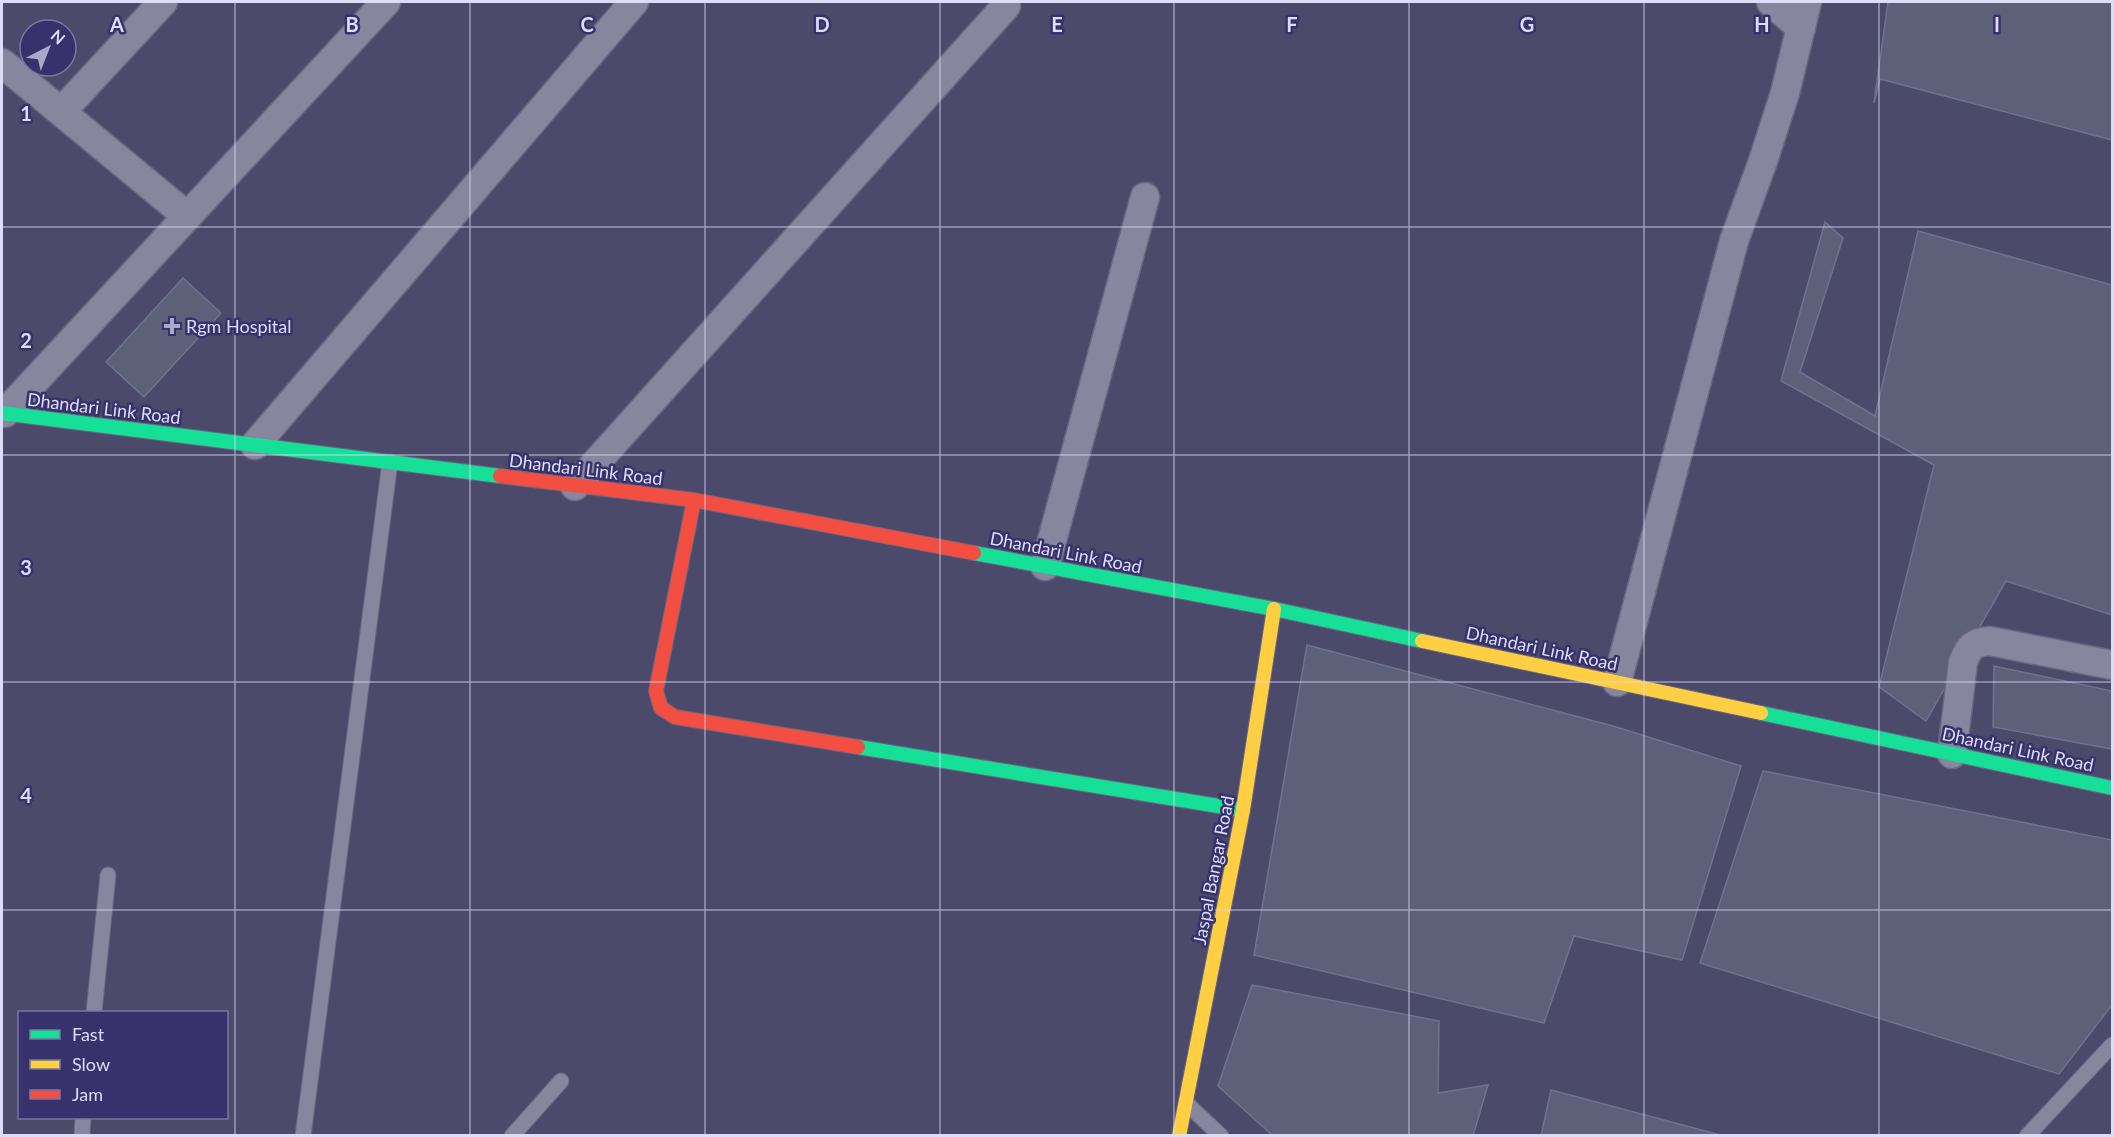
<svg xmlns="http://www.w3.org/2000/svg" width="2114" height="1137" font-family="Lato,sans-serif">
<rect width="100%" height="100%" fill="#4c4a6a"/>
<path fill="#5c6079" stroke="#6f738d" stroke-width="1.5" d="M1888,2H2112V140L1880,79L1874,103Z
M1825,222L1843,238L1800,372L1875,416L1918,231L2112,285V615L2006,581L1926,721L1879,687L1934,465L1781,381Z
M183,278L221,313L144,397L106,362Z
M1307,645L1613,726L1741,766L1682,960L1574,936L1544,1023L1254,955Z
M1994,666L2112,691V749L1993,727Z
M1763,771L2112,840V1005L2059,1074L1700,963Z
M1252,985L1439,1021L1438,1093L1488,1085L1473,1136H1273L1218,1086Z
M1551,1090L1724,1136H1541Z"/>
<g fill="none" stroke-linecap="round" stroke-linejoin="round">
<g stroke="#696781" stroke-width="17">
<path id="lane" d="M94,1012L108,875
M1186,1103L1221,1136
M82,1136L83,1118
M303,1136L390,462
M512,1136L561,1081
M2027,1136L2112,1045"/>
</g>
<g stroke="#696781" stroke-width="31">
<path id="street" d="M1771,2L1801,28
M2,63L187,216
M61,112L163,2
M5,413L386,2
M255,445L634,2
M575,486L1006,6
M1045,566L1145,197
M1617,682L1734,241L1763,161L1785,93L1807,2
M1952,754L1963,662C1969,647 1973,642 1990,641L2112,665"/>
</g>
<g stroke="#696781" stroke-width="16">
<path id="fast" d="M2,413L500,476
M974,553L1274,609L1422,641
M1761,713L2112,788
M858,747L1243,810"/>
</g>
<g stroke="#696781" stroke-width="16">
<path id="slow" d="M1422,641L1761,713
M1179,1136L1243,810L1274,609"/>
</g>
<g stroke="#696781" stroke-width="16">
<path id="jam" d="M500,476L694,500L974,553
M694,500L656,691L661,708L675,717L858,747"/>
</g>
<use href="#lane" stroke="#88869e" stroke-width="15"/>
<use href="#street" stroke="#88869e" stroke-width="28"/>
<use href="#fast" stroke="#16e098" stroke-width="14"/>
<use href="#slow" stroke="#ffcf43" stroke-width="14"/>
<use href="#jam" stroke="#f24e42" stroke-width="14"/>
</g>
<path fill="none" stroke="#dcddf9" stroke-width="1.5" stroke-opacity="0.55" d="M235,2V1136M470,2V1136M705,2V1136M940,2V1136M1174,2V1136M1409,2V1136M1644,2V1136M1879,2V1136M2,227H2112M2,455H2112M2,682H2112M2,910H2112"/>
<path fill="#aaaac7" stroke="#37326b" stroke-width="2" d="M169 317h6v6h6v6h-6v6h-6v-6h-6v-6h6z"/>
<g text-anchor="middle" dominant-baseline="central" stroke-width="5" stroke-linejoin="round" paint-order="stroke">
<g font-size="18" fill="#dcddf9" stroke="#37326b" text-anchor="start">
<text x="186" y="326">Rgm Hospital</text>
</g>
<g font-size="18" fill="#dcddf9" stroke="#37326b">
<text transform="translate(104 408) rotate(7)">Dhandari Link Road</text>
<text transform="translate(586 469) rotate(7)">Dhandari Link Road</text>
<text transform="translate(1066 552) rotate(11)">Dhandari Link Road</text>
<text transform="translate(1542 648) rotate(12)">Dhandari Link Road</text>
<text transform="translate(2018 749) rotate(12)">Dhandari Link Road</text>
<text transform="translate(1213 870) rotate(-79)">Jaspal Bangar Road</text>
</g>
</g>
<g font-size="20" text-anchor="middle" font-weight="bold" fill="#dcddf9" stroke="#37326b" stroke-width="5" stroke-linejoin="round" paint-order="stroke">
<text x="117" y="32">A</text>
<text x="352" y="32">B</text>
<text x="587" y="32">C</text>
<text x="822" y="32">D</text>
<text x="1057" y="32">E</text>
<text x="1292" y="32">F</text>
<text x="1527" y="32">G</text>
<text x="1762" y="32">H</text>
<text x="1997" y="32">I</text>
<text x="26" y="121">1</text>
<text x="26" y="348">2</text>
<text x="26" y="575">3</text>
<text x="26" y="803">4</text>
</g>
<rect width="2114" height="1137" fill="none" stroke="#dcddf9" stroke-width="6"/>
<rect x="18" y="1011" width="210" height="108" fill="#37326b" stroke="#7976a4" stroke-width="1.5"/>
<rect x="30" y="1030" width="30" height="9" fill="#16e098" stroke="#7976a4" stroke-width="1.5"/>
<text x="72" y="1041" font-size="18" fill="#dcddf9">Fast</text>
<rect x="30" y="1060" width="30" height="9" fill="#ffcf43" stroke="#7976a4" stroke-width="1.5"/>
<text x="72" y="1071" font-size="18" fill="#dcddf9">Slow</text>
<rect x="30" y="1090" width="30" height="9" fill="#f24e42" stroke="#7976a4" stroke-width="1.5"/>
<text x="72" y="1101" font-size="18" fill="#dcddf9">Jam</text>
<g transform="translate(48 48) rotate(42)"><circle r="28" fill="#37326b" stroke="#7976a4" stroke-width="1.5"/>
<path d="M0-4.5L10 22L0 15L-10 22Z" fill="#aaaac7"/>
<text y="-9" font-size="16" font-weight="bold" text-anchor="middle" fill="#dcddf9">N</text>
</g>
</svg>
